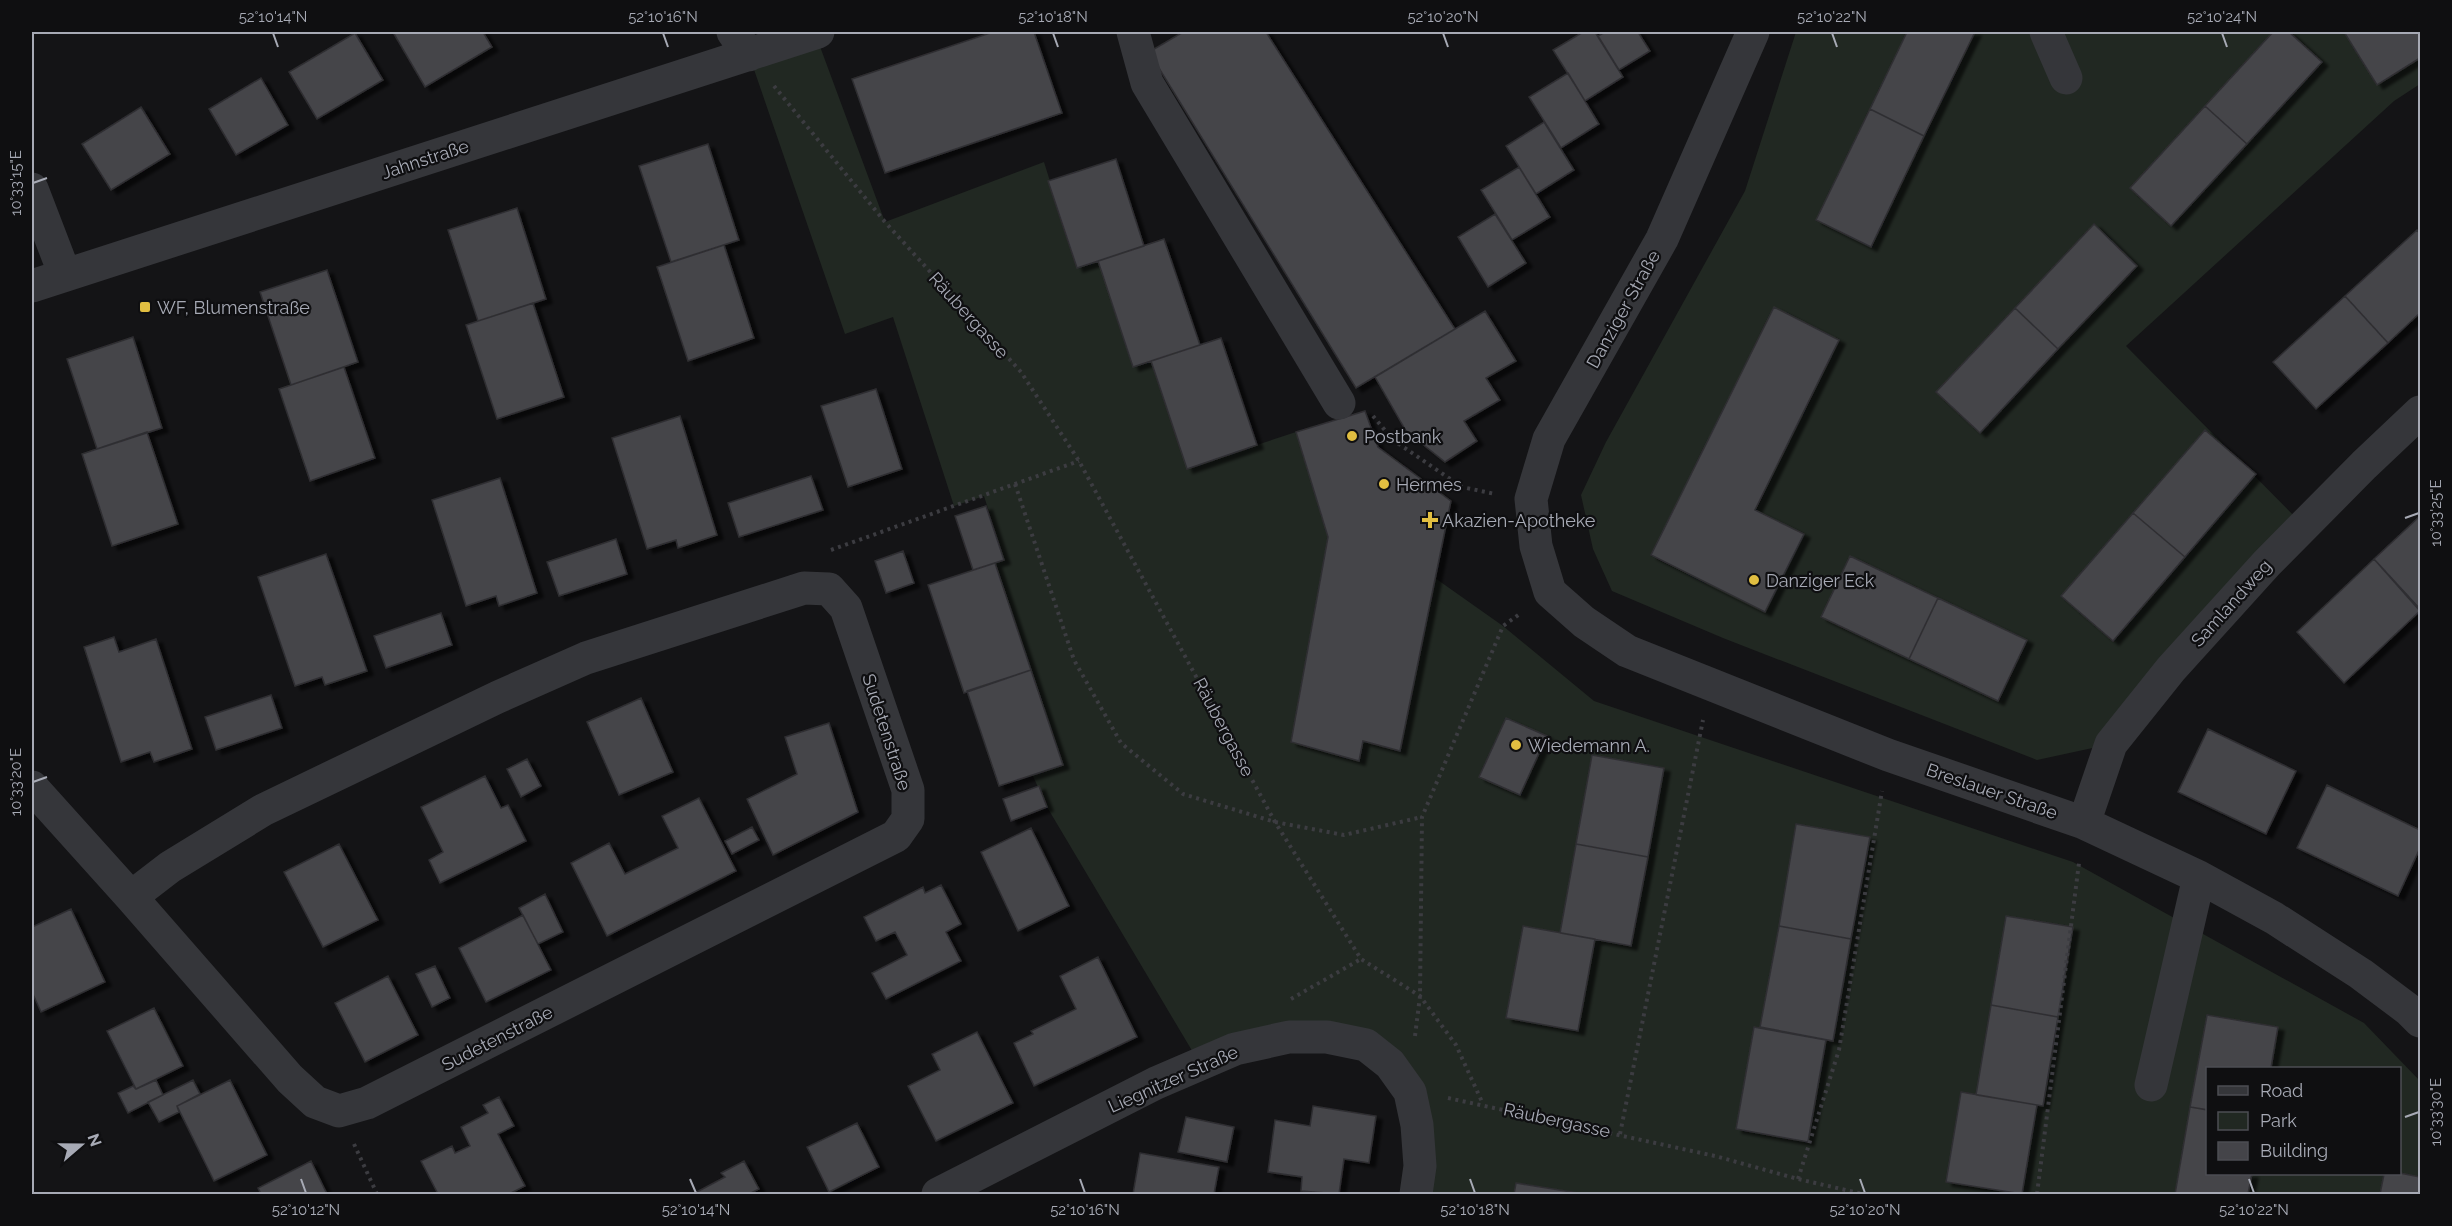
<svg xmlns="http://www.w3.org/2000/svg" width="2452" height="1226" font-family="Raleway,sans-serif">
<defs>
<filter id="shadow"><feDropShadow dx="6" dy="4" stdDeviation="1.5" flood-color="#0009"/></filter>
</defs>
<rect width="100%" height="100%" fill="#141416"/>
<path fill="#212822" fill-rule="evenodd" d="M1796,32H2420V84L2394,101L2126,346L2304,526L2111,744L2037,760L1723,638L1612,591L1593,549L1581,495L1606,442L1745,191Z
M815,33L885,222L1044,162L1077,268L1098,261L1133,367L1151,361L1187,468L1296,432L1328,537L1292,742L1363,741L1400,751L1435,578L1503,626L1594,701L2073,862L2364,1023L2420,1081V1194H1416L1417,1125L1366,1045L1194,1054L1047,807L1032,774L1062,764L995,563L1004,559L984,496L954,506L893,317L845,334L749,55ZM2208,1068H2400V1174H2208Z"/>
<path fill="#444449" stroke="#2f2e31" stroke-width="1.5" filter="url(#shadow)" d="M398,32H483L492,47L425,87L394,34Z
M993,32H1034L1062,113L885,173L852,79Z
M1183,32H1266L1455,329L1356,388L1149,52Z
M1583,32H1595L1623,77L1585,101L1553,50Z
M1605,32H1638L1650,51L1619,70L1598,36Z
M1907,32H1975L1924,136L1870,109Z
M2273,32H2289L2322,62L2247,144L2205,106Z
M2344,32H2420V58L2377,85Z
M355,33L383,80L317,119L289,72Z
M1568,73L1599,124L1561,148L1529,97Z
M261,78L288,125L236,155L209,109Z
M2205,106L2247,144L2171,226L2130,188Z
M141,107L170,154L111,190L82,144Z
M1870,109L1924,136L1871,247L1816,220Z
M1544,122L1574,170L1536,194L1506,146Z
M708,144L739,240L671,262L639,166Z
M1116,159L1144,246L1077,268L1048,181Z
M1519,167L1550,217L1512,240L1481,190Z
M517,208L546,299L478,321L448,230Z
M1495,214L1526,263L1488,287L1458,237Z
M2094,224L2137,266L2058,349L2015,308Z
M2417,230L2420,234V313L2388,343L2345,296Z
M1164,239L1200,345L1133,367L1098,261Z
M724,245L754,338L688,361L657,267Z
M327,270L358,362L291,385L260,292Z
M2345,296L2388,343L2316,409L2273,362Z
M533,303L564,397L497,419L466,325Z
M1774,307L1839,340L1755,510L1804,534L1765,612L1651,555Z
M2015,308L2058,349L1980,433L1936,392Z
M1485,311L1516,361L1486,378L1500,400L1464,421L1477,441L1445,462L1406,431L1375,377Z
M133,337L162,428L97,449L67,359Z
M1221,338L1257,445L1187,469L1151,361Z
M344,367L375,458L310,481L279,389Z
M876,389L902,469L848,487L821,406Z
M1365,411L1378,447L1451,501L1400,751L1363,741L1359,761L1291,742L1328,537L1296,432Z
M680,416L717,535L678,548L676,540L647,549L612,438Z
M2205,430L2256,474L2185,557L2133,513Z
M147,432L178,524L112,546L82,454Z
M811,476L823,510L739,537L728,503Z
M500,478L537,593L499,606L496,596L466,606L432,500Z
M986,506L1004,560L973,570L955,516Z
M2133,513L2185,557L2113,641L2061,596Z
M2420,516V609L2374,559Z
M616,539L627,574L559,596L547,562Z
M903,551L914,583L886,593L875,561Z
M326,554L367,671L325,685L322,677L295,686L258,577Z
M1850,556L1938,598L1909,659L1821,617Z
M2374,559L2420,611L2344,683L2297,632Z
M995,563L1031,670L964,693L928,585Z
M1938,598L2027,640L1998,701L1909,659Z
M441,613L452,645L386,668L374,636Z
M114,637L119,652L156,639L192,749L154,762L150,752L121,762L84,647Z
M1031,670L1063,765L999,786L967,691Z
M271,695L282,728L216,750L205,717Z
M641,698L673,772L619,795L587,722Z
M1506,718L1547,736L1520,795L1479,777Z
M829,723L858,812L773,855L747,799L797,774L785,737Z
M2208,729L2296,771L2266,834L2178,792Z
M1592,755L1664,768L1648,857L1576,844Z
M527,759L541,786L521,797L507,769Z
M485,776L501,808L508,805L526,841L440,883L429,860L443,852L421,807Z
M2327,785L2420,830V848L2398,896L2297,848Z
M1039,786L1047,807L1011,821L1003,799Z
M699,798L736,871L607,936L571,863L609,843L625,874L678,848L662,816Z
M1796,824L1870,837L1851,939L1779,926Z
M752,827L759,840L732,854L725,841Z
M1031,828L1069,906L1018,931L981,852Z
M339,844L378,920L323,947L284,872Z
M1576,844L1648,857L1631,946L1560,933Z
M941,885L961,924L946,932L961,961L886,999L872,973L907,955L895,932L876,941L864,917L923,887L925,893Z
M545,894L563,932L538,944L519,908Z
M71,909L105,982L41,1012L32,992V927Z
M523,915L551,970L486,1002L459,948Z
M2006,916L2073,927L2058,1017L1991,1005Z
M1523,926L1595,939L1578,1031L1506,1018Z
M1779,926L1851,939L1833,1041L1760,1027Z
M1098,957L1137,1037L1034,1086L1014,1043L1033,1034L1031,1031L1076,1009L1060,976Z
M435,966L450,998L432,1007L416,974Z
M388,976L418,1035L365,1062L335,1003Z
M1991,1005L2058,1017L2043,1106L1976,1095Z
M154,1008L183,1066L136,1089L107,1031Z
M2207,1015L2278,1027L2271,1068H2208V1110L2190,1107Z
M1754,1027L1826,1040L1808,1142L1736,1129Z
M977,1032L1013,1103L936,1141L908,1086L940,1070L932,1054Z
M156,1080L163,1095L128,1113L118,1093L133,1086L136,1089Z
M193,1080L200,1094L177,1106L179,1112L159,1122L148,1102Z
M230,1080L267,1155L214,1181L177,1106Z
M1961,1092L2037,1105L2022,1194L1946,1182Z
M499,1097L514,1126L498,1134L525,1186L509,1194H438L421,1161L452,1146L455,1153L470,1146L461,1127L488,1113L483,1105Z
M1313,1106L1376,1116L1369,1163L1344,1159L1339,1194L1301,1191L1302,1177L1268,1172L1275,1120L1310,1126Z
M2190,1107L2208,1110V1174H2252L2248,1194H2175Z
M1186,1117L1234,1127L1227,1162L1178,1152Z
M857,1123L879,1167L829,1192L807,1147Z
M1140,1153L1219,1167L1214,1194H1133Z
M311,1161L327,1194H261L258,1188Z
M744,1161L759,1189L749,1194H693L725,1177L721,1173Z
M2400,1173L2420,1177V1194H2380L2384,1174Z
M1516,1183L1584,1194H1514Z"/>
<g fill="none" stroke-linecap="round" stroke-linejoin="round">
<path stroke="#3c3c41" stroke-width="4" stroke-dasharray="3 4.5" stroke-linecap="butt" d="M774,86L885,222L1021,372L1079,461L1275,822L1361,959L1420,996L1456,1045L1483,1104
M1373,416L1393,440L1462,487L1495,494
M1015,484L1074,660L1121,743L1183,794L1275,822L1344,835L1422,817
M831,550L1079,461
M1291,999L1361,959
M1415,1036L1420,996L1422,817L1503,626L1521,613
M1448,1098L1715,1156L1798,1179L1863,1194
M1620,1134L1703,720
M354,1144L377,1194
M1798,1179L1839,1050L1882,791
M2037,1194L2079,863"/>
<path stroke="#35363a" stroke-width="33" d="M733,32L749,55
M1133,32L1147,83L1339,403
M1753,32L1662,239L1549,439L1531,499L1536,546L1550,592L1584,622L1627,651L1888,755L2084,823L2199,877L2274,918L2361,974L2409,1010L2420,1021
M2046,32L2066,78
M32,189L65,275
M32,286L818,32
M32,787L131,897L290,1079L315,1102L339,1111L367,1103L896,836L908,819V790L846,608L829,589L804,588L586,658L498,697L263,810L170,867L131,897
M2084,823L2111,744L2171,669L2267,563L2364,465L2420,412
M2151,1085L2199,877
M938,1194L1156,1083L1235,1049L1289,1037H1327L1366,1045L1390,1064L1410,1092L1417,1125L1420,1166L1416,1194"/>
</g>
<path fill="none" stroke="#a7aab5" stroke-width="2" d="M273,33L278,47M663,33L668,47M1053,33L1058,47M1443,33L1448,47M1832,33L1837,47M2222,33L2227,47M33,183L47,178M2405,518L2419,513M33,782L47,777M2405,1117L2419,1112M301,1179L306,1193M690,1179L696,1193M1080,1179L1085,1193M1470,1179L1475,1193M1860,1179L1865,1193M2249,1179L2254,1193"/>
<g fill="#e1be41" stroke="#0f0f11" stroke-width="2">
<rect x="139" y="301" width="12" height="12" rx="3"/>
<circle cx="1352" cy="436" r="6"/>
<circle cx="1384" cy="484" r="6"/>
<path d="M1427 511h6v6h6v6h-6v6h-6v-6h-6v-6h6z"/>
<circle cx="1754" cy="580" r="6"/>
<circle cx="1516" cy="745" r="6"/>
</g>
<g text-anchor="middle" dominant-baseline="central" stroke-width="4.5" stroke-linejoin="round" paint-order="stroke">
<g font-size="18" fill="#a7aab5" stroke="#0f0f11">
<text transform="translate(425 159) rotate(-18)">Jahnstraße</text>
<text transform="translate(1623 309) rotate(-61)">Danziger Straße</text>
<text transform="translate(969 315) rotate(48)">Räubergasse</text>
<text transform="translate(2231 603) rotate(-48)">Samlandweg</text>
<text transform="translate(1224 727) rotate(62)">Räubergasse</text>
<text transform="translate(887 732) rotate(72)">Sudetenstraße</text>
<text transform="translate(1992 791) rotate(19)">Breslauer Straße</text>
<text transform="translate(497 1038) rotate(-27)">Sudetenstraße</text>
<text transform="translate(1173 1079) rotate(-24)">Liegnitzer Straße</text>
<text transform="translate(1557 1120) rotate(12)">Räubergasse</text>
</g>
<g font-size="18" fill="#a7aab5" stroke="#0f0f11" text-anchor="start">
<text x="157" y="307">WF, Blumenstraße</text>
<text x="1364" y="436">Postbank</text>
<text x="1396" y="484">Hermes</text>
<text x="1442" y="520">Akazien-Apotheke</text>
<text x="1766" y="580">Danziger Eck</text>
<text x="1528" y="745">Wiedemann A.</text>
</g>
</g>
<rect width="2452" height="1226" fill="none" stroke="#0f0f11" stroke-width="66"/>
<rect x="2206" y="1067" width="195" height="108" fill="#0f0f11" stroke="#4c4d53" stroke-width="1.5"/>
<rect x="2218" y="1086" width="30" height="9" fill="#35363a" stroke="#4c4d53" stroke-width="1.5"/>
<text x="2260" y="1097" font-size="18" fill="#a7aab5">Road</text>
<rect x="2218" y="1112" width="30" height="18" fill="#212822" stroke="#4c4d53" stroke-width="1.5"/>
<text x="2260" y="1127" font-size="18" fill="#a7aab5">Park</text>
<rect x="2218" y="1142" width="30" height="18" fill="#444449" stroke="#4c4d53" stroke-width="1.5"/>
<text x="2260" y="1157" font-size="18" fill="#a7aab5">Building</text>
<g transform="translate(81 1145) rotate(70)" stroke="#0f0f11" stroke-width="4.5" paint-order="stroke">
<path d="M0-4.5L10 22L0 15L-10 22Z" fill="#a7aab5"/>
<text y="-9" font-size="16" font-weight="bold" text-anchor="middle" fill="#a7aab5">N</text>
</g>
<rect x="33" y="33" width="2386" height="1160" fill="none" stroke="#a7aab5" stroke-width="2"/>
<g font-size="15" text-anchor="middle" fill="#a7aab5">
<text x="273" y="22">52°10'14"N</text>
<text x="663" y="22">52°10'16"N</text>
<text x="1053" y="22">52°10'18"N</text>
<text x="1443" y="22">52°10'20"N</text>
<text x="1832" y="22">52°10'22"N</text>
<text x="2222" y="22">52°10'24"N</text>
<text transform="translate(16 183) rotate(-90)" y="5">10°33'15"E</text>
<text transform="translate(2436 513) rotate(-90)" y="5">10°33'25"E</text>
<text transform="translate(16 782) rotate(-90)" y="5">10°33'20"E</text>
<text transform="translate(2436 1112) rotate(-90)" y="5">10°33'30"E</text>
<text x="306" y="1215">52°10'12"N</text>
<text x="696" y="1215">52°10'14"N</text>
<text x="1085" y="1215">52°10'16"N</text>
<text x="1475" y="1215">52°10'18"N</text>
<text x="1865" y="1215">52°10'20"N</text>
<text x="2254" y="1215">52°10'22"N</text>
</g>
</svg>
